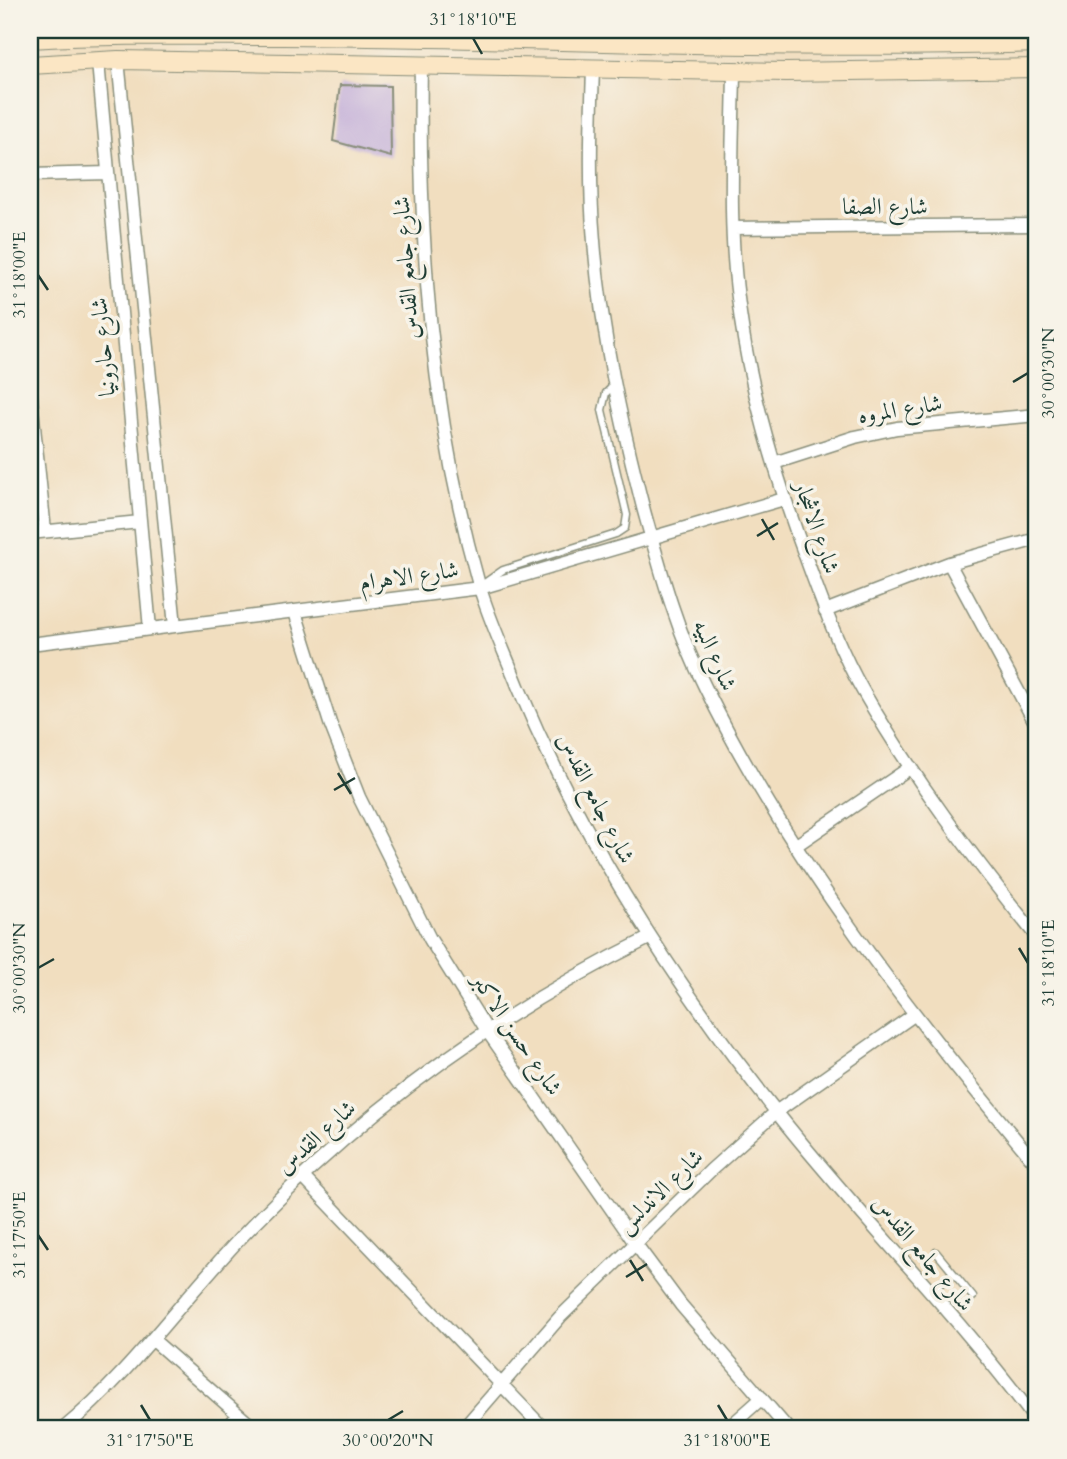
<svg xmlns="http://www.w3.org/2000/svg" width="1067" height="1459" font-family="Cardo,Amiri,serif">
<rect width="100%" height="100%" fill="#f7f3e8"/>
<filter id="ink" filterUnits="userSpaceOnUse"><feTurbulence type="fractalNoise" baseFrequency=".0143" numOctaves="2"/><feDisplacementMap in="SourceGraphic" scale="14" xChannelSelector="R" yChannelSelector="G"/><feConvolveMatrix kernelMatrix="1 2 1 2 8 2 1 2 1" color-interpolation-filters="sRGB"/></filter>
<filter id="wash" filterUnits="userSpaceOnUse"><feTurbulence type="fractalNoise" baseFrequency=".00686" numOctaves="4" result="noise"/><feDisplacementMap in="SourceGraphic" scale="28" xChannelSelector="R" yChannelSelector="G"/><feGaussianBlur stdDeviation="1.57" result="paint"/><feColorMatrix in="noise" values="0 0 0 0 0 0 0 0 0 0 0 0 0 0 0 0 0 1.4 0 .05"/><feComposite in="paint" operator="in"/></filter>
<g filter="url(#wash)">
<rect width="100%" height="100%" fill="#f1debf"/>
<g id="blocks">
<path fill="#c3afd8" d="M340,85L390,86L391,157L333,141Z"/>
</g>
</g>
<g filter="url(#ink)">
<use href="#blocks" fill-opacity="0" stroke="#888e7a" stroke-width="2"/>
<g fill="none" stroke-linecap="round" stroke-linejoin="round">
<g stroke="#888e7a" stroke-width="9">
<path id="service" d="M483,584L503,570L616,534L625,528L627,515L602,410L606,393L614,385
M936,1252L973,1297
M931,1292L953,1273"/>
</g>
<g stroke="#888e7a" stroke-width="15">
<path id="minor" d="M118,60L175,626
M98,62L150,629
M421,65C418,240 431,416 479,585C489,619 505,653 518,686C583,842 673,982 778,1114C861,1219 958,1314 1037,1422
M593,69C591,127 589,184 594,241C601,332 621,422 644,511C661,572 677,632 706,689C792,863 913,1017 1037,1165
M734,71C733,146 728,223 738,298C749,391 777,482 810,569C825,610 841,653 863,691C913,778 974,859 1037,937
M30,175L108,173
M733,228L1037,225
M30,389L45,531
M774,463L855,437L897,428L1037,415
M30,533L140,522
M949,563L1037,726
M825,611L949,563L1037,539
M295,612L330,723L359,797L430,939L486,1029L635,1243L681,1305L788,1429
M30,644L480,588L784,499
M795,846L911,767
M302,1176L544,1429
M152,1339L255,1429
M63,1429C134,1371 186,1293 251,1227C367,1108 500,1011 649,938
M227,1429L238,1415
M463,1429L560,1317L711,1170L776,1112L915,1014
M727,1429L762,1398"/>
</g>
<g stroke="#888e7a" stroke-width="20">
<path id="secondary" d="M30,39C115,34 199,36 284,36C535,37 787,52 1037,43
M30,65L118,60L787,72L1037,68"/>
</g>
<use href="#service" stroke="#fff" stroke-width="6"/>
<use href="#minor" stroke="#fff" stroke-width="12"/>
<use href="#secondary" stroke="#fbe6c4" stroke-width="18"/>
</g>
</g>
<path fill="none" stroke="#1f3d34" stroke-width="2.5" d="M473,38L482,54M38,275L48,290M1013,382L1028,373M762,519L774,540M757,536L778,523M338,773L351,794M334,790L355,778M1019,948L1028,963M38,968L54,959M38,1235L48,1250M630,1260L643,1281M626,1277L647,1264M141,1405L150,1420M718,1405L727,1420M388,1420L403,1411"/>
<g text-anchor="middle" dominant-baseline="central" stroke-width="7" stroke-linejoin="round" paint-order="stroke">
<g font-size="23" fill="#1f3d34" stroke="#f7f3e8">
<text x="885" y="206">شارع الصفا</text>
<text transform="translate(406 268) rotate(-94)">شارع جامع القدس</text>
<text transform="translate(103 347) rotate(-95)">شارع حارونيا</text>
<text transform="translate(900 409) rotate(-9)">شارع المروه</text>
<text transform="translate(817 527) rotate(71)">شارع الاشجار</text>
<text transform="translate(409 576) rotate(-8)">شارع الاهرام</text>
<text transform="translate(715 655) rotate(66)">شارع البيه</text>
<text transform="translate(596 798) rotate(63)">شارع جامع القدس</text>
<text transform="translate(517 1034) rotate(56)">شارع حسن الاكبر</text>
<text transform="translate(316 1137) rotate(-42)">شارع القدس</text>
<text transform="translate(660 1191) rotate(-44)">شارع الاندلس</text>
<text transform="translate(923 1253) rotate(50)">شارع جامع القدس</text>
</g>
</g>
<rect width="1067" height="1459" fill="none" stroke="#f7f3e8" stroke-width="77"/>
<rect x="38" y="38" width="990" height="1382" fill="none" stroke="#1f3d34" stroke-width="2.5"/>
<g font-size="18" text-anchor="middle" fill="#1f3d34">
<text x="473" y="25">31°18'10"E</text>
<text transform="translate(19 275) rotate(-90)" y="6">31°18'00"E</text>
<text transform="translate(1048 373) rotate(-90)" y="6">30°00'30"N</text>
<text transform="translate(1048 963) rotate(-90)" y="6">31°18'10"E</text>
<text transform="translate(19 968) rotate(-90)" y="6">30°00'30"N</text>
<text transform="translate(19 1235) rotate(-90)" y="6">31°17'50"E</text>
<text x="150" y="1446">31°17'50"E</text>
<text x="388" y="1446">30°00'20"N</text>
<text x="727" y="1446">31°18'00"E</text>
</g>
</svg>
